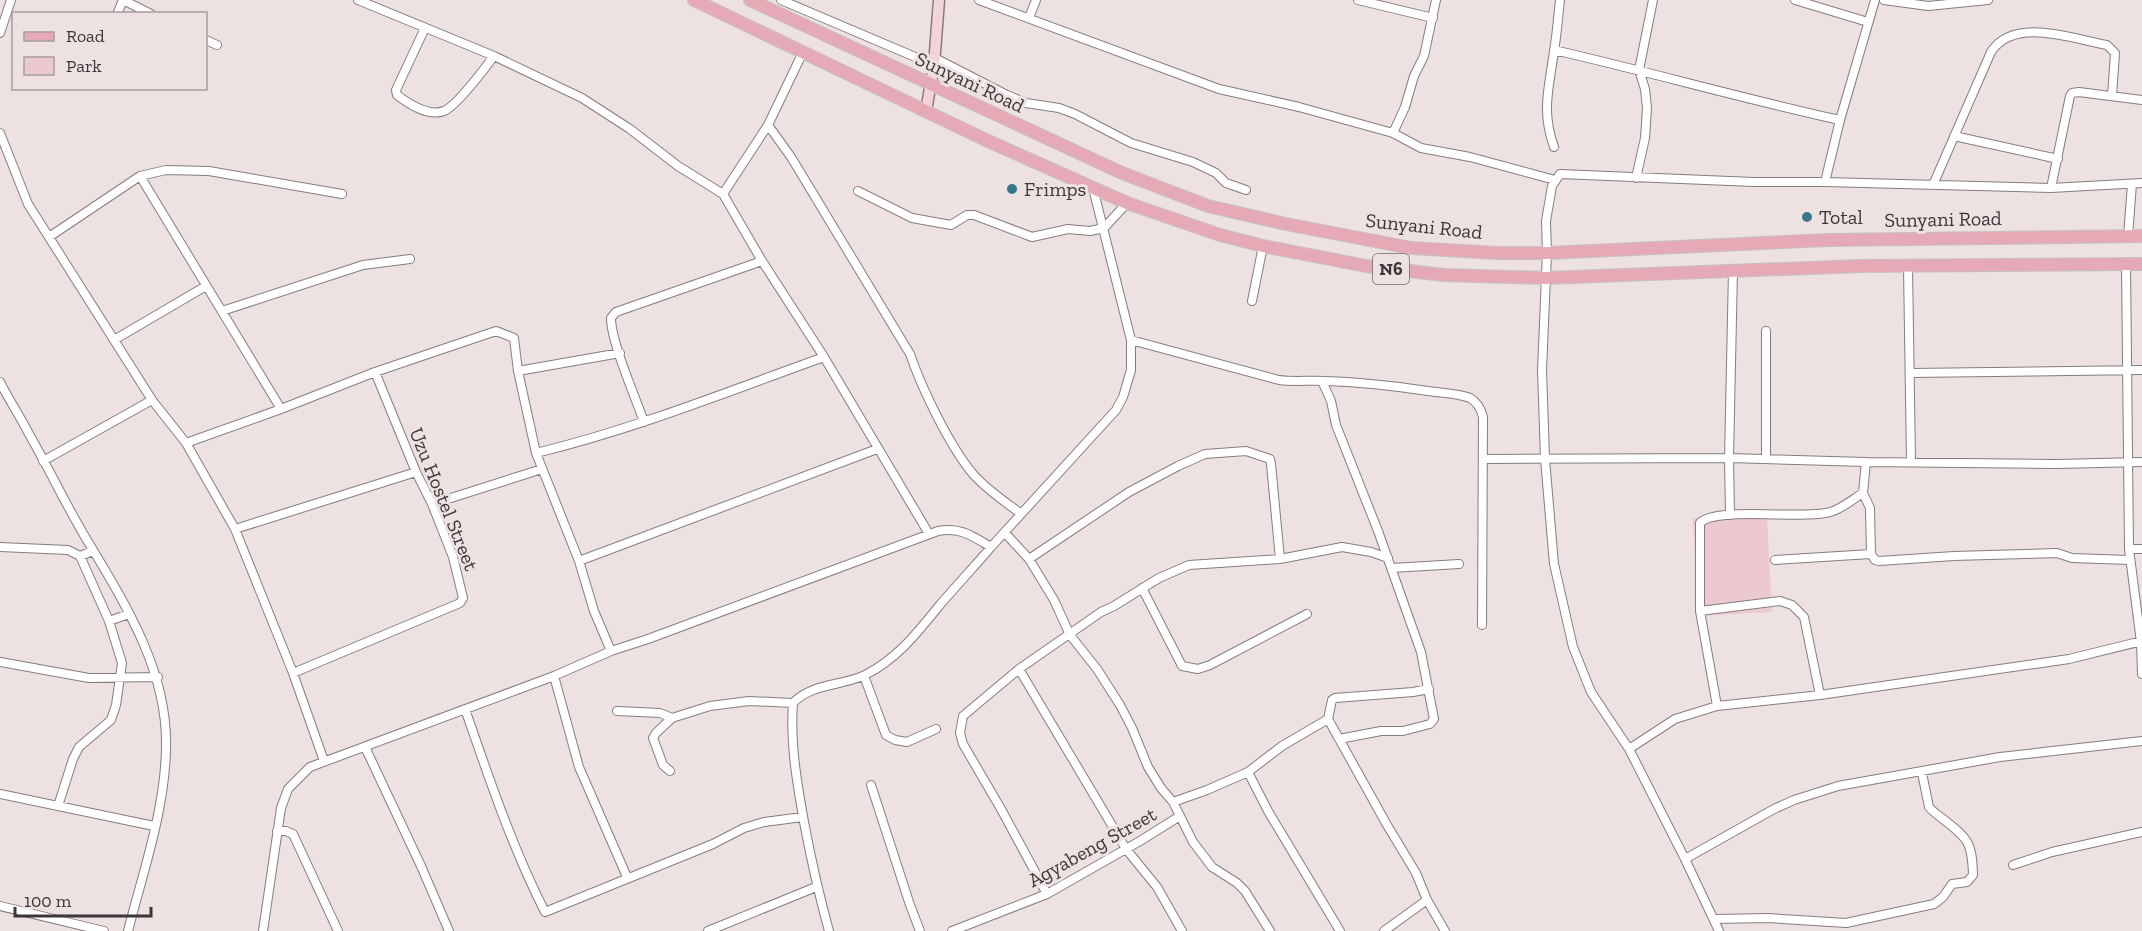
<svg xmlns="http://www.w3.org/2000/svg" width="2142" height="931" font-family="'Zilla Slab',serif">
<rect width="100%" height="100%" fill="#eee1e2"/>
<path fill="#ebc9ce" d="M1767,517L1772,612L1698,616L1693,518Z"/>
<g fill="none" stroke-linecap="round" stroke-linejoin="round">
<g stroke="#877c7d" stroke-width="10">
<path id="street" d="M123,0L151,14
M358,0L494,56L582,98L630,129L678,166L723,194L762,261L824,357L929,534
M781,0L934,65
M979,0L1219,89L1299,107L1393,133L1421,148L1470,157L1555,180
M1358,0L1433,18
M1795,0L1868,22
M1884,0L1928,6L1988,0
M117,14L123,0
M1029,18L1036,0
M425,28L396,90L397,95C409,104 428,117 444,111C457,106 485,68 494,56
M0,33L11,0
M206,40L217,45
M1554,50C1650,72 1744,99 1840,120
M935,58L1007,95L1026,103L1059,108L1075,114L1131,143L1193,162L1216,173L1226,183L1246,190
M768,125L791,157L910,354C922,389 949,445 973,474C986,489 1004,501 1020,513
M0,133L28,204L152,400L186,443L235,529L293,673L324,761
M1393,133L1405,107L1414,76L1424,56L1436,0
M1954,136L2058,159
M1554,147C1541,110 1549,89 1554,51C1557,34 1558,17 1560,0
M140,176L281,409
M1636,178L1645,138L1647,108L1645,89L1639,70L1653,0
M1825,182L1840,120L1875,0
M1933,185L1991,52C2014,16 2073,39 2107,45L2115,53L2112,96
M2051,188L2070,96L2072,93L2079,92L2142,100
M858,191L912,218L951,225L967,215H974L1032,237L1068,229L1090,231L1104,228L1127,203
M723,194L768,125L803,52
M2128,236L2132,184
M49,237L140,176L166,170L209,171L342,194
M2126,264L2129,549L2141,642L2142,674
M1908,267L1911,461
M1252,301L1263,246
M222,311L363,265L410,259
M114,340L206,286
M1131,340L1279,380C1295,382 1310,380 1325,381C1360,382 1394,386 1428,391C1441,393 1457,393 1470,398C1477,402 1481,409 1483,417L1482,625
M518,371L620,353
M1910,373L2142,370
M1322,381L1331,401L1336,425L1378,531L1421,652L1434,719L1430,724L1403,731H1381L1339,739
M0,382C9,400 20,416 29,434C51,472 69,512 93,550C129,610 168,675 166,748C165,810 143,872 128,931
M644,422C635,396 611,342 611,318L616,312L762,261
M186,443L281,409L375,372L496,331L514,338L518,371L536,453L579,561L594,611L611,651
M536,453C635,429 729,391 824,357
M1766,458V331
M1483,459L1729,458L1866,462L2056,464L2142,462
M43,461L152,400
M1863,493L1870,508L1871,554L1875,560L1879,561L1954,556L2057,553L2072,558L2130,560
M432,504L542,469
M1730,515L1729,458L1733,270
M235,529L416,472
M1005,533L1029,559L1054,600L1070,635L1097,669L1120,705L1132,728L1148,767L1161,788L1173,802L1193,842L1212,867L1237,883L1245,891L1270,931
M0,547L68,550L80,556L93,551
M2129,549H2142
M1029,559L1129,492L1178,466L1205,454L1246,451L1270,459L1271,464L1280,559
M1775,560L1871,554
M579,561L877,449
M1392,568L1459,564
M1142,588L1182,666L1198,669L1210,665L1307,614
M1700,611L1780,601L1792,605L1804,617L1820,695
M109,621L129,614
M0,662L89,678L158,677
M1019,669L1126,849L1157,887L1182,931
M293,673L460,603L463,598L453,557L432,504L416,472L375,372
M554,676L579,767L627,877
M864,676L886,735L895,740L907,742L936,729
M1429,689L1413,692L1335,698L1332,700L1328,719L1387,825L1416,873L1427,900L1445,931
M1717,706L1700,611V523C1715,506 1804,520 1830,512C1842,509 1853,499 1863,493L1866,462
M465,709C489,778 512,847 545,912L713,844L744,828L764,822L803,817
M617,711L660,713L672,718L710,706L749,701L793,703
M365,747L421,866L449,931
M1629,749L1675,719L1717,706L1820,695L2069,659L2142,641
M670,771L663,765L653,738L656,733L672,718
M1248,772L1268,811L1340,931
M871,785L910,905L920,931
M0,794L154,826
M1173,802L1207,790L1248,772L1282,746L1328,719
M58,806L73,759L79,747L111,720L116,705L122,663L109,621L80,556
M277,831H286L293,834L338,931
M1685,859L1774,809L1794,800L1838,786L2000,757L2142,741
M2013,865L2052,852L2142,832
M1047,894L1001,809L963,744L960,733L963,716L1019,669L1101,612L1114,606L1159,578L1189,565L1280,559L1342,547L1371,552L1388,558
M0,906L104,931
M1714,919L1768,918L1846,923L1934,904L1943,897L1952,884L1967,882L1973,875C1972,843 1969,839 1943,819C1938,815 1933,812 1929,807L1922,773
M263,931L281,808L288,789L310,767L554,676L611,651L648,639L938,531C961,527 972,536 991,547
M708,931L816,887
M829,931C819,895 811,859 804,822C797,783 790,743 793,703C812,683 842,686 865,675C897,659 917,633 939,606C956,586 974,567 991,547L1116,410L1123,397L1131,370V340L1093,188
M952,931L1047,894L1140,841L1180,816
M1384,931L1427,900
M1719,931L1685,859L1629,749L1591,692L1573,647L1554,564L1545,459L1542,370L1547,253L1546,221L1552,186L1560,174L1754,182H1825L2051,188L2142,183"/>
</g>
<g stroke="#877c7d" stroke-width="13">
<path id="secondary" d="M926,111L934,65L939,0"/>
</g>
<g stroke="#c4c3c3" stroke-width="14">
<path id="primary" d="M694,0L988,141L1127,203L1220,235L1263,246L1366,266L1444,275L1546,278L1860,266L2142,264
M750,0L1122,173L1208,206L1286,224L1411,248L1497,253H1547L1828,240L2142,236"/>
</g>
<use href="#street" stroke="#fff" stroke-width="8"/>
<use href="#secondary" stroke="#f3d4da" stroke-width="10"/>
<use href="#primary" stroke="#e6aab6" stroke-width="12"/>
</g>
<g fill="#36788a" stroke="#eee1e2" stroke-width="2">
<circle cx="1012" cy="189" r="6"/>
<circle cx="1807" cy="217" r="6"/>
</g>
<g text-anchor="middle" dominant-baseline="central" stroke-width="6" stroke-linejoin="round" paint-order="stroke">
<rect fill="#eee1e2" stroke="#716a6b" stroke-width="1.5" x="1373" y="254" width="36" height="30" rx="4.5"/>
<g font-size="18" font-weight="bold" fill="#3c3738">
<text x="1391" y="269">N6</text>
</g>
<g font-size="20" fill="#3c3738" stroke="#eee1e2">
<text transform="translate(970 82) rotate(25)">Sunyani Road</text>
<text transform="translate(1943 219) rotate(-1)">Sunyani Road</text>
<text transform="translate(1424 226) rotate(6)">Sunyani Road</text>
<text transform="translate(444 499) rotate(68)">Uzu Hostel Street</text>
<text transform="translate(1092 847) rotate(-29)">Agyabeng Street</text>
</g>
<g font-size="20" fill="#3c3738" stroke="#eee1e2" text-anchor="start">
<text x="1024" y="189">Frimps</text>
<text x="1819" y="217">Total</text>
</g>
</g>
<rect x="12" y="12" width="195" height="78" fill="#eee1e2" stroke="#a79d9e" stroke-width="1.5"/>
<rect x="24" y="32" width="30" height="9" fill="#e6aab6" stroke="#a79d9e" stroke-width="1.5"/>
<text x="66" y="42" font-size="18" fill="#3c3738">Road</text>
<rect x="24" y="57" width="30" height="18" fill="#ebc9ce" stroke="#a79d9e" stroke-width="1.5"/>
<text x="66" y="72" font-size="18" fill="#3c3738">Park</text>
<path d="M15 907v9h136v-9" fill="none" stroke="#3c3738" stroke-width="3"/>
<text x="24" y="907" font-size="18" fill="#3c3738" stroke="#eee1e2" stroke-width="4.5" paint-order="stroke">100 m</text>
</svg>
